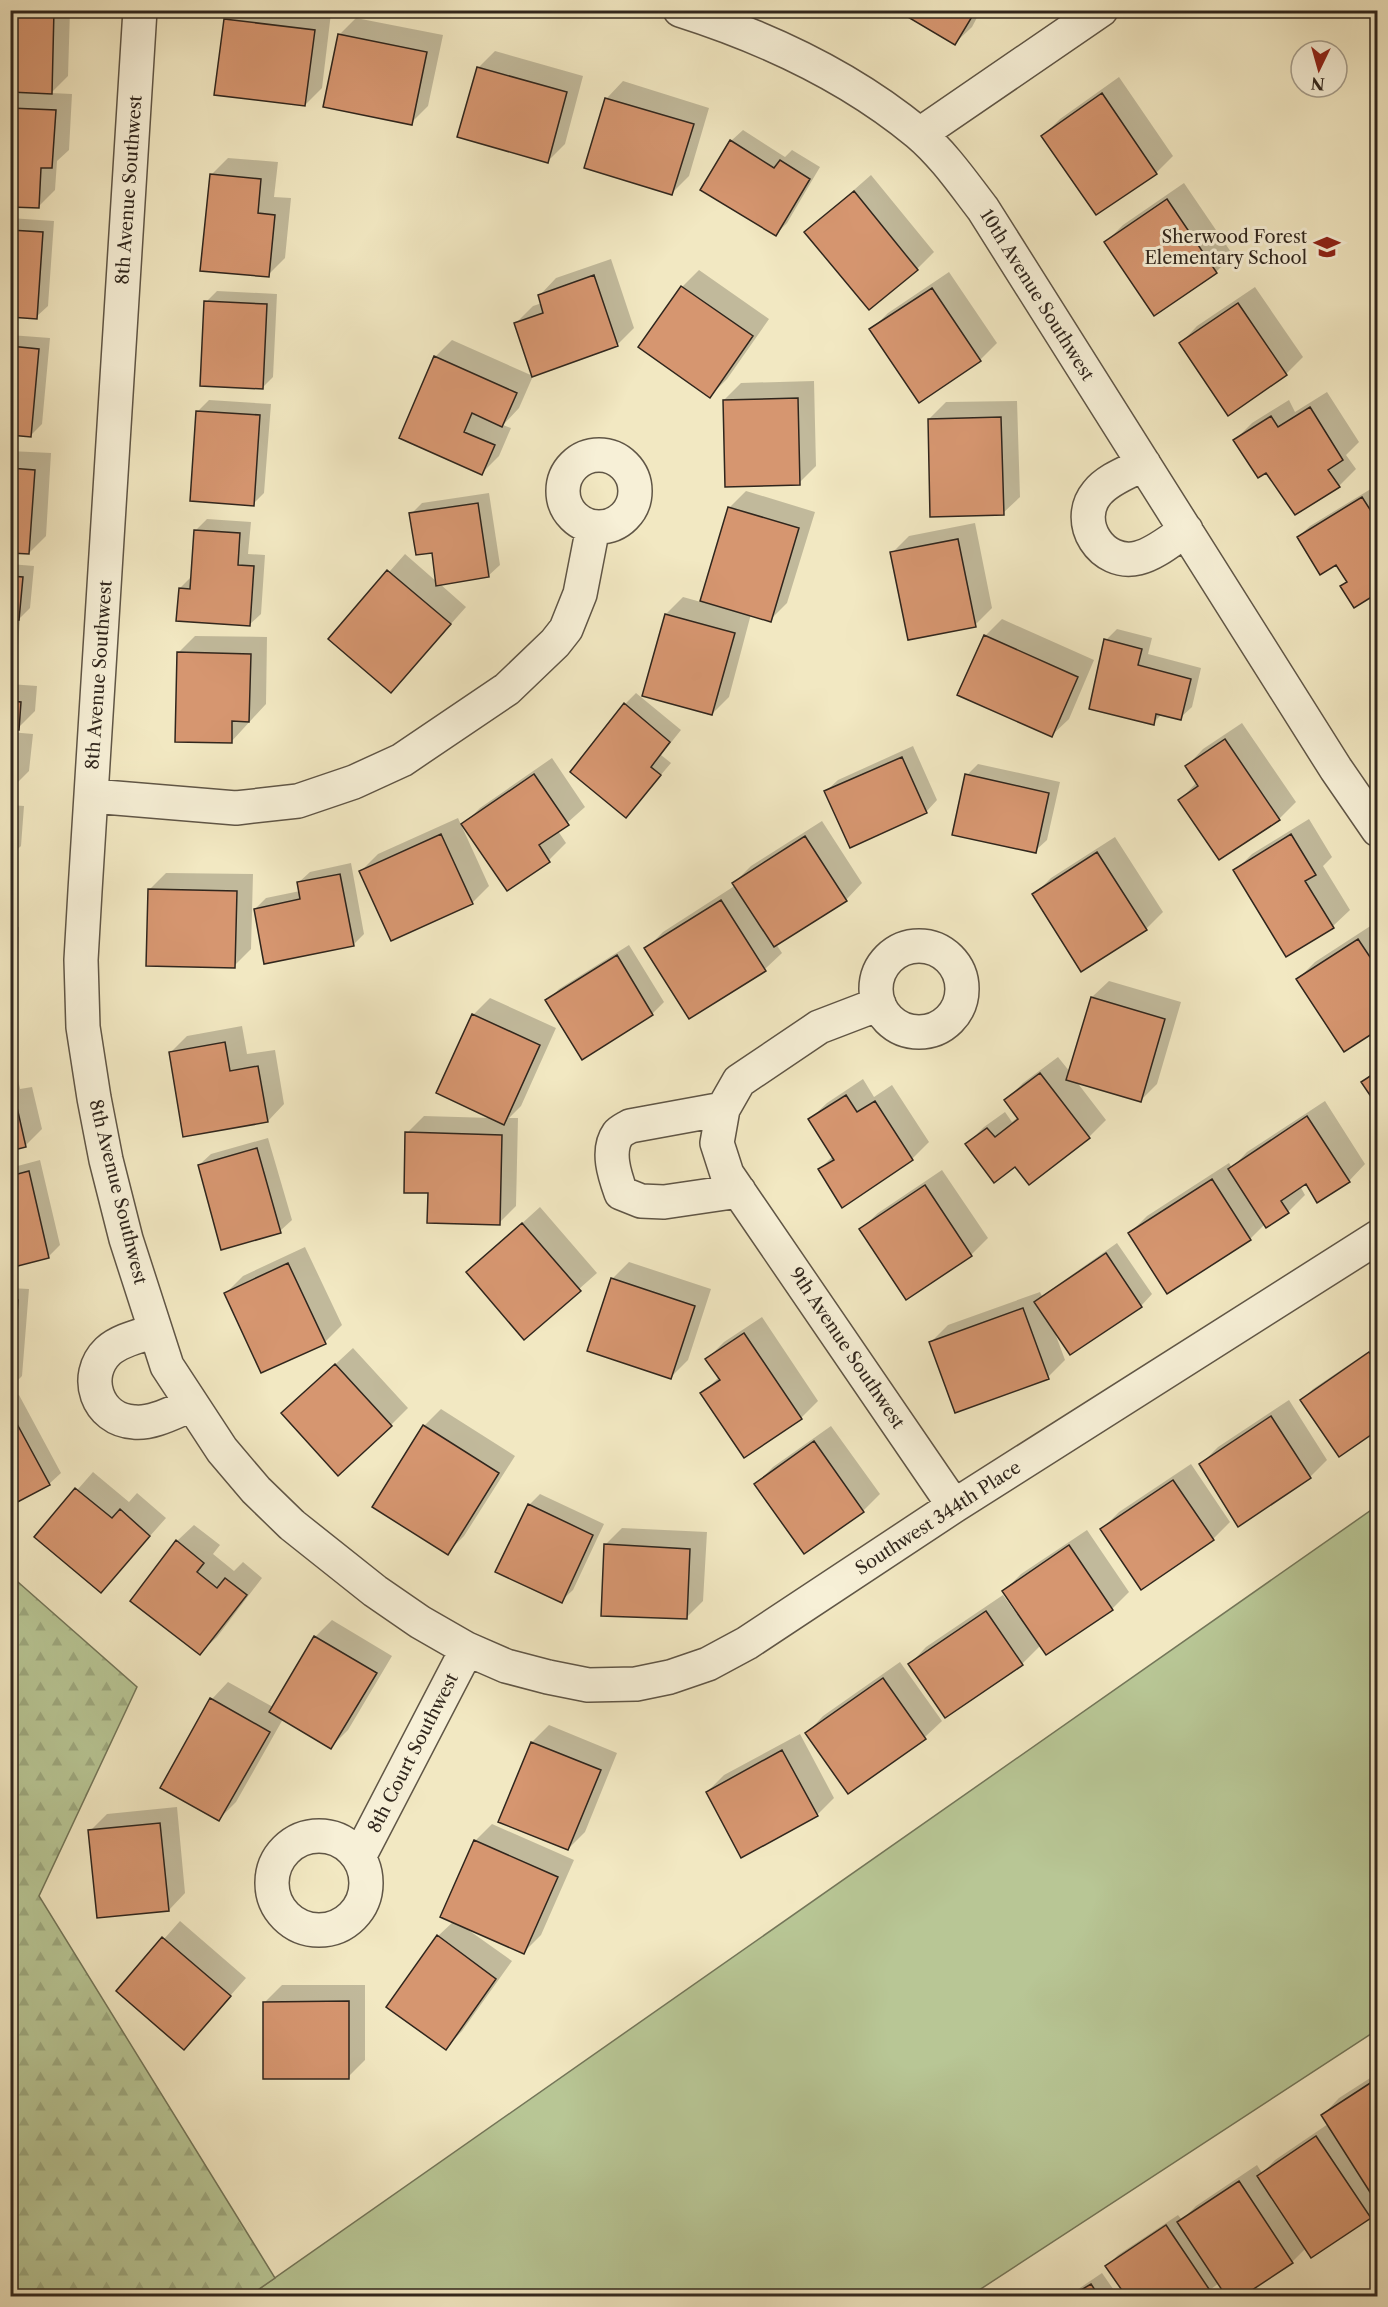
<svg xmlns="http://www.w3.org/2000/svg" width="1388" height="2307" font-family="'Libre Caslon Text',serif">
<defs>
<pattern id="forest-firs" width="22" height="20" patternUnits="userSpaceOnUse" patternTransform="scale(1.5)"><rect width="22" height="20" fill="#b8c695"/><path d="M5 1l3.5 6h-7zM16 11l3.5 6h-7z" fill="#9eaa80"/></pattern>
</defs>
<rect width="100%" height="100%" fill="#f2e8c2"/>
<filter id="stains"><feTurbulence type="fractalNoise" baseFrequency=".00333" numOctaves="4"/><feColorMatrix values="0 0 0 0 .2 0 0 0 0 .09 0 0 0 0 .02 0 0 0 .5 -.17"/></filter>
<radialGradient id="worn" r=".72"><stop offset=".6" stop-color="#630" stop-opacity="0"/><stop offset="1" stop-color="#630" stop-opacity=".3"/></radialGradient>
<path fill="#b8c695" stroke="#747659" stroke-width="1.5" d="M1377,1506V2030L970,2296H249Z"/>
<path fill="url(#forest-firs)" stroke="#747659" stroke-width="1.5" d="M10,1575L137,1687L39,1896L275,2278L249,2296H11Z"/>
<path fill="#0003" d="M10,10H70L68,76L51,93L72,94L69,150L57,161L55,190L38,207L10,206V102L21,91Z
M234,10H308L331,13L322,88L305,105L225,19Z
M899,10H981L972,27L955,43Z
M356,18L443,35L428,106L411,123L339,35Z
M495,51L583,76L565,144L548,161L478,68Z
M1119,77L1173,156L1157,172L1097,213L1043,136L1060,119Z
M623,81L709,108L689,176L672,193L586,167L607,98Z
M743,130L785,157L792,150L820,167L787,223L776,234L731,141Z
M228,158L278,162L274,197L291,198L285,258L268,275L211,175Z
M871,175L934,252L917,269L869,308L806,232Z
M1184,183L1233,255L1216,272L1106,242L1123,225Z
M10,218L54,221L48,306L36,317L10,315Z
M611,259L634,328L617,345L516,323L533,306L542,303L540,295L556,278Z
M699,270L769,319L727,379L710,396L682,287Z
M949,272L997,343L980,360L919,401L871,330L888,313Z
M1255,287L1303,357L1286,374L1181,343L1197,326Z
M217,291L277,294L273,377L262,388L206,302Z
M10,335L50,338L42,424L30,436L10,434Z
M452,340L533,376L519,408L503,425L511,428L499,456L482,473L401,437L435,357Z
M814,381L816,466L799,483L724,400L741,383Z
M1327,392L1359,442L1346,455L1356,469L1339,486L1235,440L1252,423L1289,400L1295,412Z
M209,400L271,404L264,493L253,504L198,411Z
M1017,401L1020,497L1003,513L929,419L946,402Z
M10,451L51,453L46,536L29,553L10,552Z
M1374,487L1378,493V591L1342,586L1348,581L1337,563L1298,537L1310,526Z
M746,491L815,512L787,603L770,620L751,614L729,697L712,714L666,614L683,597L701,602L729,508Z
M489,493L500,565L488,576L440,584L466,607L391,691L330,639L405,554L437,582L433,551L411,514L422,503Z
M207,519L251,522L248,554L265,555L261,614L249,625L180,588L192,576L196,530Z
M975,523L992,608L975,625L892,553L909,536Z
M10,564L34,566L30,608L20,618L18,646L10,654Z
M1002,619L1094,660L1069,719L1052,735L985,636Z
M1117,629L1152,638L1148,654L1201,668L1192,707L1180,718L1162,714L1153,723L1106,640Z
M195,636L267,637L266,704L231,742L178,653Z
M10,684L37,686L35,711L18,728H10Z
M636,693L681,730L661,755L671,763L626,816L625,704Z
M1242,723L1296,802L1279,819L1180,800L1197,782L1187,766L1203,749Z
M10,732L33,734L29,771L12,788H10Z
M913,746L937,800L926,812L826,791L838,780Z
M552,758L585,807L558,831L566,843L549,860L507,889L463,825L480,808Z
M978,764L1060,782L1047,840L1035,851L967,775Z
M10,805L24,806L21,846L10,856Z
M458,818L489,886L472,903L361,871L378,854Z
M1309,819L1332,857L1323,866L1350,910L1333,926L1235,871L1252,854Z
M822,821L862,883L846,900L776,944L782,953L765,969L646,949L663,932L736,885L734,883L751,866Z
M1115,837L1163,912L1146,929L1034,895L1051,878Z
M351,863L364,934L353,945L255,909L266,898L300,891L298,883L310,872Z
M166,873L253,874L251,949L234,966L149,890Z
M1375,923L1378,927V1029L1298,979L1315,962Z
M10,926L19,927L15,1021L10,1025Z
M629,945L664,1002L652,1014L582,1058L547,1001L559,989Z
M1109,981L1181,1002L1157,1084L1140,1101L1076,1081L1106,1120L1089,1137L1015,1165L967,1144L984,1127L1005,1112L1012,1122L1018,1117L1006,1100L1023,1083L1058,1057L1070,1072L1092,997Z
M490,998L556,1028L521,1106L509,1118H518L516,1206L499,1223L407,1133L424,1116L492,1118L438,1093L473,1015Z
M242,1026L247,1054L275,1050L284,1104L268,1121L170,1053L187,1036Z
M11,1046L20,1089L32,1087L42,1129L25,1146L10,1149Z
M1378,1067V1104L1363,1082Z
M863,1079L874,1097L892,1085L929,1142L912,1159L820,1169L833,1156L810,1119L827,1103Z
M1325,1101L1365,1164L1349,1181L1306,1182L1300,1186L1305,1195L1288,1212L1266,1226L1265,1224L1250,1239L1130,1233L1147,1216L1229,1163L1232,1168L1247,1152Z
M268,1138L292,1220L280,1231L199,1165L211,1154Z
M40,1160L60,1245L48,1257L10,1266V1168Z
M942,1170L988,1238L971,1255L906,1298L861,1229L878,1213Z
M540,1207L597,1273L524,1338L468,1272Z
M1117,1243L1152,1294L1141,1306L1055,1333L1065,1360L1048,1377L931,1342L948,1325L1040,1292L1042,1296Z
M305,1247L342,1325L325,1342L226,1293L243,1276Z
M629,1262L711,1289L688,1360L671,1377L612,1279Z
M10,1288L29,1289L22,1376L10,1388Z
M762,1317L818,1401L801,1418L702,1394L719,1377L707,1359L724,1342Z
M1378,1345V1428L1302,1400L1313,1389Z
M353,1348L408,1408L391,1425L300,1397Z
M19,1395L61,1473L49,1484L10,1505V1400Z
M1289,1400L1327,1460L1310,1477L1201,1464L1218,1447Z
M441,1409L515,1456L464,1536L447,1553L424,1426Z
M831,1426L880,1494L863,1511L756,1484L773,1467Z
M1191,1464L1230,1522L1213,1539L1102,1529L1119,1512Z
M93,1472L129,1502L137,1493L166,1518L101,1591L36,1537Z
M540,1494L604,1524L573,1590L561,1601L529,1505Z
M194,1525L220,1545L213,1554L234,1571L243,1562L262,1578L217,1637L200,1653L177,1541Z
M622,1528L707,1532L703,1601L686,1618L605,1545Z
M1087,1530L1129,1592L1112,1609L1041,1645L1022,1664H910L926,1647L1003,1595L1014,1610L1016,1608L1004,1591L1021,1574Z
M332,1620L392,1656L348,1730L331,1747L283,1719L236,1802L219,1819L212,1699L228,1682L273,1707L315,1637Z
M900,1662L942,1721L925,1737L848,1792L807,1733L823,1716Z
M549,1725L617,1753L585,1832L568,1849L500,1821L532,1742Z
M800,1734L834,1798L817,1815L707,1792L724,1775Z
M177,1807L185,1893L169,1910L90,1831L107,1814Z
M492,1824L574,1860L541,1935L524,1952L467,1929L512,1961L462,2031L446,2048L438,1936L454,1921L442,1916L475,1841Z
M180,1921L246,1978L184,2048L118,1991Z
M282,1985H365V2060L348,2077L265,2002Z
M1378,2073V2209L1370,2217L1306,2248L1293,2261L1240,2296H1228L1219,2283L1202,2296H1128L1107,2266L1118,2255L1178,2215L1182,2220L1196,2206L1257,2165L1262,2173L1275,2160L1328,2124L1323,2115L1339,2098Z
M1102,2273L1118,2296H1068Z"/>
<path fill="#d69670" stroke="#30261d" stroke-width="1.5" d="M10,10H54L52,94L10,92Z
M896,10H976L955,45Z
M224,19L315,30L305,106L214,95Z
M338,34L427,52L412,125L323,107Z
M477,67L567,92L548,163L457,137Z
M1102,93L1157,174L1096,215L1041,136Z
M605,98L694,124L672,195L584,168Z
M10,108L56,110L52,168H41L39,208L10,207Z
M730,140L774,168L780,160L810,179L776,236L700,190Z
M210,174L261,179L258,213L275,215L269,277L200,271Z
M854,191L918,270L869,310L804,232Z
M1167,199L1217,273L1154,316L1104,242Z
M10,230L43,232L37,319L10,317Z
M594,275L618,346L532,377L514,323L543,313L538,295Z
M681,286L753,336L710,398L638,347Z
M932,288L981,361L919,403L869,329Z
M204,301L267,304L263,389L200,386Z
M1238,303L1287,375L1228,416L1179,343Z
M10,346L39,349L31,437L10,435Z
M434,356L517,393L502,427L472,413L464,432L495,445L482,475L399,438Z
M798,398L800,485L725,487L723,400Z
M1310,407L1343,460L1328,470L1340,487L1295,515L1266,473L1258,478L1233,440L1271,416L1278,427Z
M196,411L260,415L254,506L190,501Z
M1001,417L1004,515L930,517L928,419Z
M10,468L35,470L29,554L10,553Z
M1362,497L1378,522V593L1354,608L1340,586L1347,582L1336,565L1320,575L1297,537Z
M478,503L489,577L436,586L432,553L416,555L409,513Z
M728,507L799,528L771,622L700,601Z
M194,530L240,533L238,565L254,566L250,626L176,621L179,588L190,589Z
M958,539L976,627L908,640L890,552Z
M387,570L451,624L391,693L328,639Z
M10,576L23,577L19,620H10Z
M665,614L735,633L712,715L642,696Z
M984,635L1078,677L1052,737L957,695Z
M1104,639L1142,649L1138,665L1191,679L1181,720L1156,714L1154,725L1089,709Z
M177,652L251,654L249,722L232,721V743L175,742Z
M10,701L21,702L19,730L10,729Z
M624,703L670,742L651,767L661,775L626,818L570,772Z
M1225,739L1280,820L1219,860L1178,800L1198,786L1185,766Z
M10,750H17L13,789H10Z
M902,757L927,813L850,848L824,791Z
M534,774L569,825L539,845L550,862L507,891L461,824Z
M965,774L1049,793L1036,853L952,835Z
M10,817H14L10,855Z
M441,834L473,904L391,941L359,871Z
M1291,834L1316,875L1305,881L1334,928L1286,957L1233,870Z
M805,836L847,901L774,947L732,883Z
M1097,852L1147,930L1081,972L1032,894Z
M340,874L354,946L264,964L254,909L300,899L297,882Z
M148,889L237,891L235,968L146,966Z
M721,900L766,971L689,1019L644,948Z
M1358,939L1378,969V1030L1344,1052L1296,979Z
M617,955L653,1015L582,1060L545,1000Z
M1091,997L1165,1019L1141,1102L1066,1080Z
M472,1014L540,1045L504,1125L436,1093Z
M225,1042L230,1071L258,1066L268,1122L183,1137L169,1052Z
M1378,1071V1107L1361,1082Z
M1040,1073L1090,1138L1029,1185L1015,1167L994,1183L965,1144L987,1128L995,1137L1018,1119L1004,1100Z
M846,1095L857,1112L875,1101L913,1160L842,1208L818,1169L834,1160L808,1119Z
M16,1103L26,1147L10,1151V1104Z
M1307,1116L1350,1182L1317,1203L1306,1184L1281,1201L1289,1213L1266,1228L1228,1169Z
M405,1132L502,1135L500,1225L427,1223L428,1193H404Z
M257,1148L281,1233L221,1250L198,1165Z
M29,1171L49,1258L10,1268V1176Z
M1212,1179L1251,1240L1167,1294L1128,1233Z
M925,1185L972,1256L906,1300L859,1229Z
M522,1223L581,1291L524,1340L466,1272Z
M1106,1253L1142,1307L1070,1355L1034,1302Z
M288,1263L326,1344L261,1373L224,1293Z
M611,1278L695,1306L671,1379L587,1351Z
M10,1299L18,1300L11,1389H10Z
M1023,1308L1049,1379L955,1413L929,1342Z
M744,1333L802,1419L744,1458L700,1393L720,1380L705,1359Z
M1369,1352L1378,1365V1430L1339,1457L1300,1400Z
M335,1364L392,1426L338,1476L281,1413Z
M10,1411L50,1485L10,1506Z
M1271,1416L1311,1478L1238,1527L1199,1464Z
M423,1425L499,1473L448,1555L372,1507Z
M814,1441L864,1512L804,1554L754,1484Z
M1173,1480L1214,1540L1141,1590L1100,1529Z
M75,1488L112,1518L120,1509L150,1536L101,1593L34,1537Z
M528,1504L593,1535L562,1603L495,1572Z
M176,1540L204,1563L197,1572L217,1588L225,1578L247,1595L200,1655L130,1601Z
M604,1544L690,1549L687,1619L601,1616Z
M1069,1545L1113,1610L1046,1655L1002,1591Z
M986,1611L1023,1665L945,1718L908,1664Z
M314,1636L377,1673L331,1749L269,1712Z
M883,1678L926,1739L848,1794L805,1733Z
M210,1698L270,1732L219,1821L160,1788Z
M531,1742L601,1770L568,1850L498,1822Z
M782,1750L818,1816L741,1858L706,1792Z
M160,1823L169,1911L97,1918L88,1830Z
M474,1840L558,1877L524,1954L440,1917Z
M437,1935L496,1979L446,2050L386,2007Z
M162,1937L231,1996L184,2050L116,1991Z
M349,2001V2079H263V2002Z
M1378,2078V2199L1375,2200L1321,2115Z
M1316,2136L1371,2218L1311,2258L1257,2176Z
M1239,2181L1293,2263L1243,2296H1226L1177,2222Z
M1166,2225L1211,2292L1205,2296H1126L1105,2266Z
M1091,2284L1099,2296H1071Z"/>
<g fill="none" stroke-linecap="round" stroke-linejoin="round">
<g stroke="#605646" stroke-width="36">
<path id="street" d="M140,10L85,891L81,960L83,1027L94,1098L106,1160L126,1239L167,1366L222,1450L256,1490L292,1525L375,1591L420,1622L467,1649L506,1666L548,1677L588,1685L636,1684L670,1677L708,1664L747,1643L954,1506L1378,1237
M680,10C765,37 849,76 918,133C943,154 963,183 983,209L1336,769L1378,830
M920,134L1101,10
M563 491a36 36 0 1 1 72 0a36 36 0 1 1-72 0Z
M1144,464C1129,472 1108,479 1097,493C1073,522 1102,567 1138,558C1155,554 1171,540 1186,530
M92,796L236,808L298,801L354,782L402,760L507,689L555,643L566,629L580,594L593,527
M876 989a43 43 0 1 1 86 0a43 43 0 1 1-86 0Z
M879,1004L819,1027L739,1081L723,1109L717,1143L727,1174L954,1506
M723,1109L630,1126C627,1128 620,1131 618,1134C606,1151 615,1176 621,1193L641,1201L664,1202L739,1191
M155,1331C140,1336 120,1340 108,1351C82,1376 97,1420 134,1422C152,1424 174,1412 191,1405
M272 1883a47 47 0 1 1 94 0a47 47 0 1 1-94 0Z
M359,1857L467,1649"/>
</g>
<use href="#street" stroke="#f7f0d7" stroke-width="33"/>
</g>
<defs>
<g id="school-bare" transform="scale(2.07)"><path d="M0-5L7-2L0 1L-7-2ZM-4 1L0 2.5L4 1V4Q0 6-4 4Z" fill="#8f2418" stroke="#f7f0d7" stroke-width="2.5" paint-order="stroke"/></g>
</defs>
<g fill-rule="evenodd">
<use href="#school-bare" x="1327" y="247"/>
</g>
<g text-anchor="middle" dominant-baseline="central" stroke-width="6" stroke-linejoin="round" paint-order="stroke">
<g font-size="18" fill="#30261d" stroke="#f7f0d7">
<text transform="translate(129 190) rotate(-86)">8th Avenue Southwest</text>
<text transform="translate(1037 295) rotate(58)">10th Avenue Southwest</text>
<text transform="translate(99 675) rotate(-86)">8th Avenue Southwest</text>
<text transform="translate(118 1192) rotate(76)">8th Avenue Southwest</text>
<text transform="translate(847 1348) rotate(56)">9th Avenue Southwest</text>
<text transform="translate(938 1518) rotate(-33)">Southwest 344th Place</text>
<text transform="translate(413 1753) rotate(-63)">8th Court Southwest</text>
</g>
<g font-size="18" fill="#30261d" stroke="#f7f0d7" text-anchor="end">
<text x="1307" y="237">Sherwood Forest<tspan x="1307" dy="21">Elementary School</tspan></text>
</g>
</g>
<rect width="1388" height="2307" fill="none" stroke="#f2e8c2" stroke-width="36"/>
<rect x="12" y="12" width="1364" height="2283" fill="none" stroke="#30261d" stroke-width="3"/>
<rect x="18" y="18" width="1352" height="2271" fill="none" stroke="#30261d" stroke-width="1.5"/>
<g transform="translate(1319 69) rotate(185)"><circle r="28" fill="#f7f0d7" stroke="#a79f8d" stroke-width="1.5"/>
<path d="M0-4.5L10 22L0 15L-10 22Z" fill="#8f2418"/>
<text y="-9" font-size="16" font-weight="bold" text-anchor="middle" fill="#30261d">N</text>
</g>
<rect width="100%" height="100%" filter="url(#stains)"/>
<rect width="100%" height="100%" fill="url(#worn)"/>
</svg>
